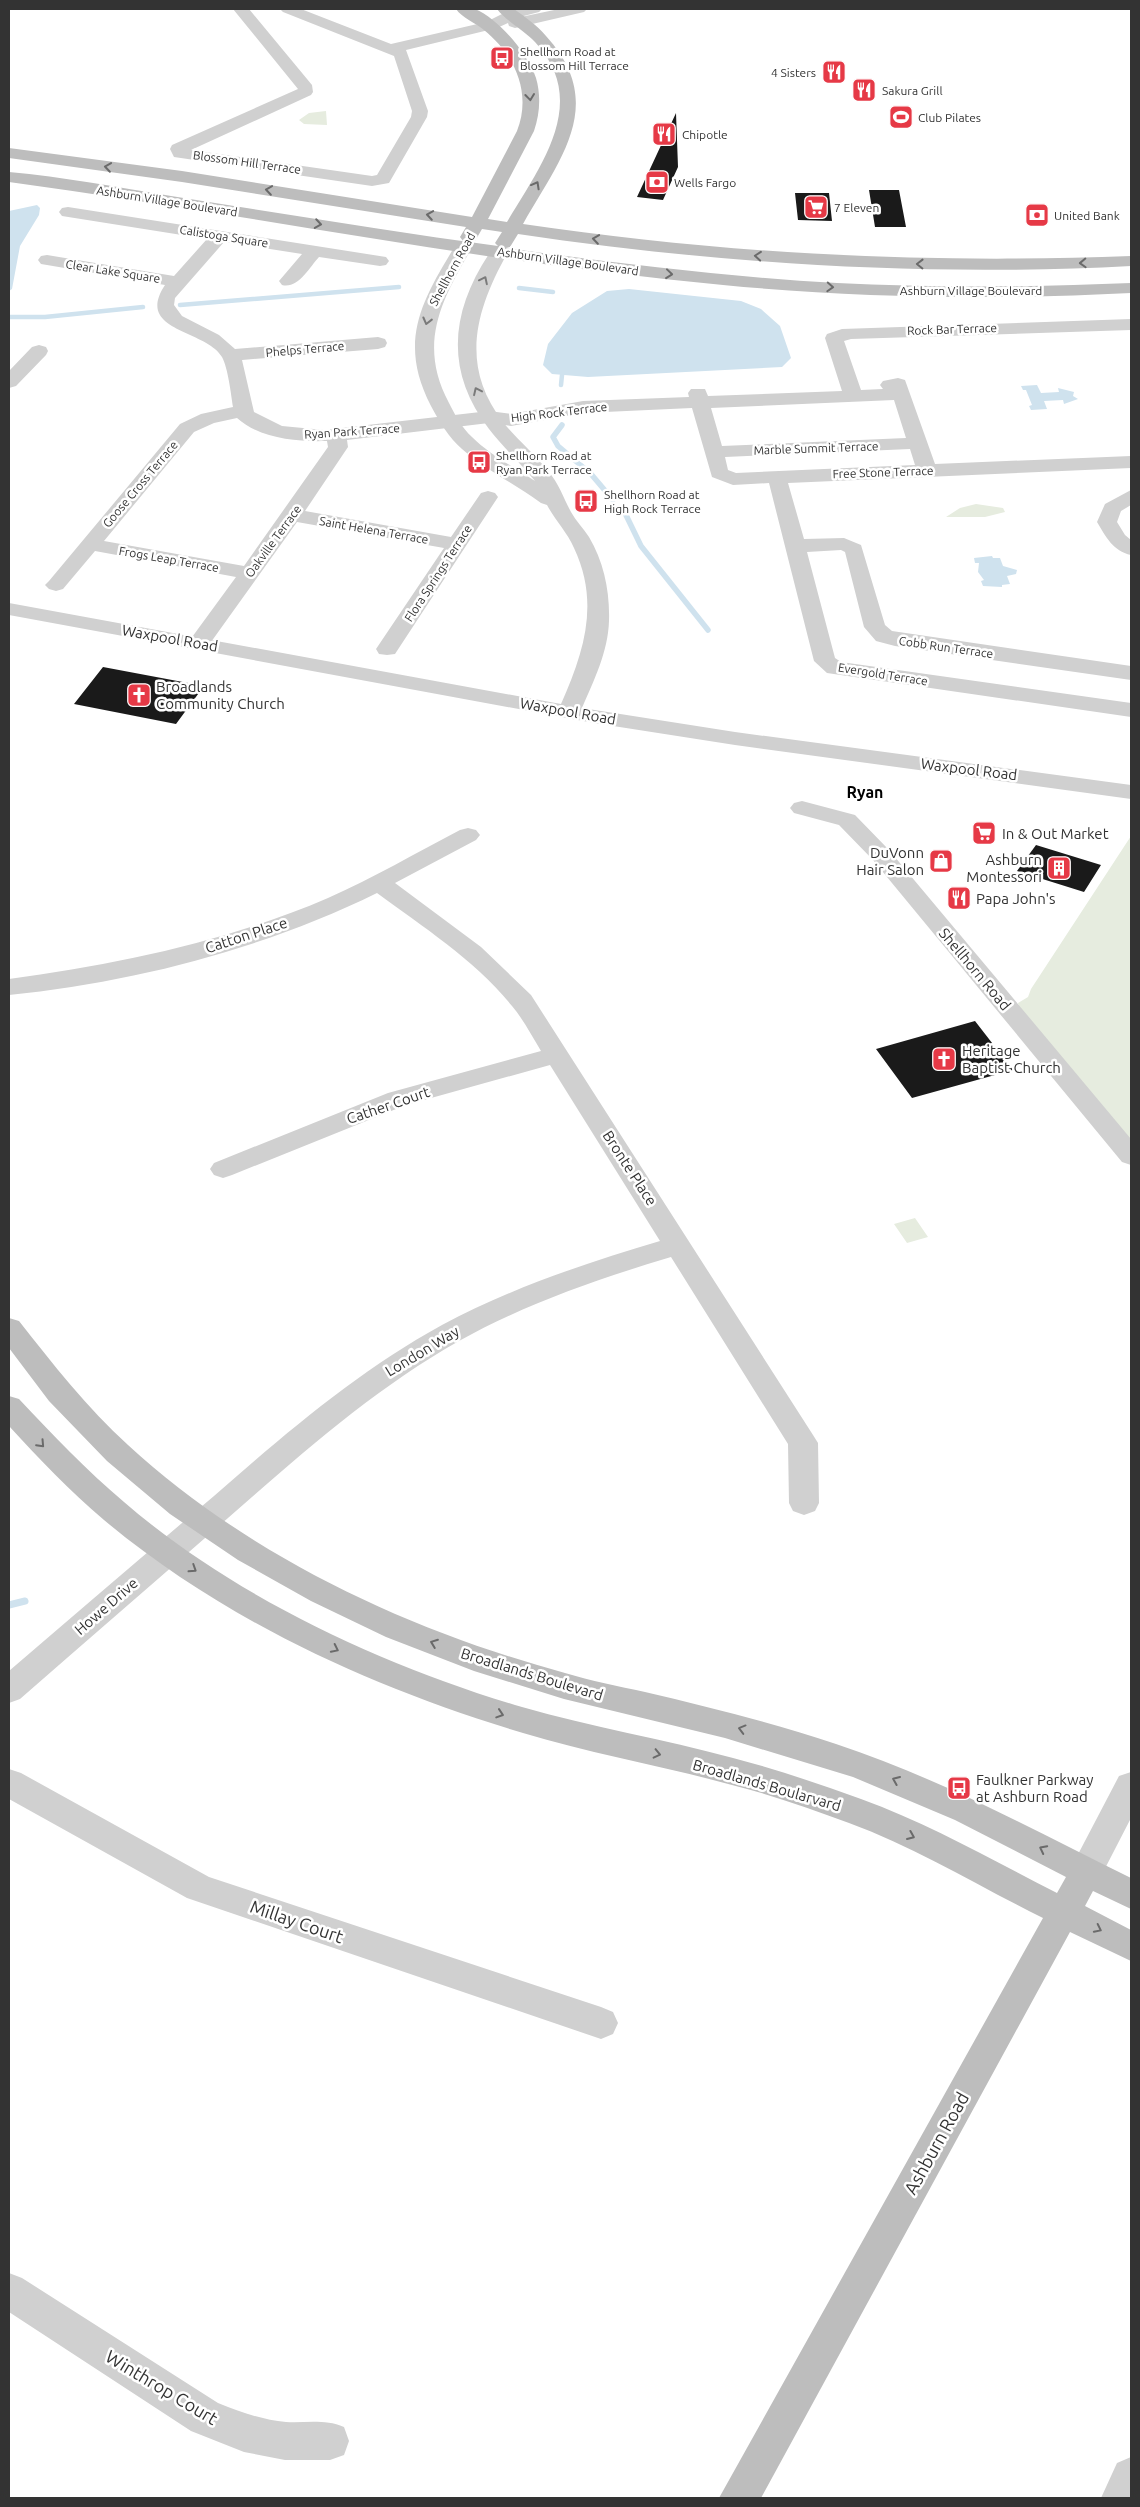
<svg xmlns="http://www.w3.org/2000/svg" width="1140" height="2507" font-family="Ubuntu,sans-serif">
<rect width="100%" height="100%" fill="#fff"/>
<path fill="#e6ecdf" d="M326,111L327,125L304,124L299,120L309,113Z
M976,504L1003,508L1005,512L985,517H946L960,508Z
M1131,836V1142L1020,1011L1018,1003L1028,997L1031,989Z
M915,1218L928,1237L907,1243L894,1224Z"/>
<path fill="#cfe2ee" d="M37,205L40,208L39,215L20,246L12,289L9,291V211Z
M629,289L741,301L761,309L780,326L791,358L782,367L588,377L552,374L543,365L548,344L572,313L607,291Z
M1037,385L1041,393L1059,392L1058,388L1074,392L1073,396L1078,399L1064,404L1063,400L1044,401L1047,409L1031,410L1029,406L1032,405L1026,390H1023L1021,386Z
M992,556L993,558H1000L1003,566L1017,570L1016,574L1007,576L1010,584L1002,585V587L983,586L981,581L984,580L978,572L979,563H975L974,558Z"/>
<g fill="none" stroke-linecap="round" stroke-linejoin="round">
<path stroke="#cfe2ee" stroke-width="4.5" d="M519,288L553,292
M180,305L399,287
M9,317H45L143,307
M561,385L562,375"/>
<path stroke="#cfe2ee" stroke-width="5.5" d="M562,425L553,437L558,446L591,474L613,500
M625,513L641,546L708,630"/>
<path stroke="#cfe2ee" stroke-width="7" d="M9,1605L25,1601"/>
</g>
<path fill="#1a1a1a" d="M676,113L678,167L663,200L637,197Z
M869,190H899L906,227H875Z
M795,193H829L832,221L798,220Z
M103,667L204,686L176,724L74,704Z
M1036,845L1101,865L1084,892L1017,871Z
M975,1021L1013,1070L912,1098L876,1049Z"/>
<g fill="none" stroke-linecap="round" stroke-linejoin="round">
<path fill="#d0d0d0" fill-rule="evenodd" d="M233,9H249L312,85L313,92L311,95L191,150L372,176L377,175L411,117L412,111L394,56L283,12L280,9H301L391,44L486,22L512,9H542L539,12L516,18L559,9H587L584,12L515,28L509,26L508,23L497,28L406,50L428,111L427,117L389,183L372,186L174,157L170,149L172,145L298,89Z
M68,207L386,257L389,261L386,265L380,266L319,257C309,268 298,289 282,285L279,281L302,254L224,242L175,298L174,305L182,316L219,335L235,349L378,337L385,339L387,343L385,347L378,349L242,360L254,412L282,426L324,430L489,411L511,414L583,401L689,397L688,393L691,389H705L708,396L842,391L825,338L827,334L842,329L1131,319V330L851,339L844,341L861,390L883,389L880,385L883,381L898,378L905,380L935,464L1131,456V468L788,483L804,539L844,538L861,545L885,625L892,631L1131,666V680L895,646L876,641L864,627L845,552L841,550L807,552L835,658L841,662L1131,703V717L827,673L814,661L769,483L733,485L712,477L692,408L583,413L511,426L489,423L347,440L348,447L305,511L451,537L481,493L488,491L495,493L498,497L395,654L387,655L379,654L376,649L444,548L297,522L206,649L198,650L190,649L187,644L236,577L95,551L63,589L56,591L49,589L45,585L49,581L180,424L201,414L233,407C231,394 228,368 222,357C206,329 134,332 165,285L47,265L41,264L38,260L41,256L47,255L174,276L207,239L62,216L59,212L62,208ZM894,400L906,438L722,446L711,408ZM237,418C260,439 298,442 327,441L328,447L244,566L104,541L194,432L214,423ZM910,449L915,465L736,473L728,470L725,457Z
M39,345L46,347L48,351L46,355L16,386L9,388V371L32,347Z
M1131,490V505L1121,511L1117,522L1125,535L1131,540V555C1113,551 1106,537 1097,522L1105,504Z
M802,801L855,815L889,850L1131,1139V1165L1122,1162L873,860L839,825L794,813L790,808L794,803Z
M468,828L476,830L480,835L476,840L395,883L481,947L531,995L813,1435L818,1443L819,1503L815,1511L804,1515L793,1511L789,1503L788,1444L671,1257C598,1279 525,1304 459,1341C374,1389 301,1454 228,1518C159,1578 89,1639 20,1699L9,1703V1671C77,1613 145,1554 214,1496C286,1433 358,1371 442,1325C511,1288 586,1263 660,1241L550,1065L406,1105L232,1175L223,1178L214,1175L210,1169L214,1163L388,1093L541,1051C532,1036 523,1019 512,1006C475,960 423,927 377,893C263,949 135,982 9,995V979C118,964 226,942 328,898C373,878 416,853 460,830Z
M9,1769L21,1773L209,1877L601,2007L613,2012L618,2023L613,2034L601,2039L187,1898L9,1799Z
M9,2273L22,2278L218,2403C240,2412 263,2420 286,2422C307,2423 325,2419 344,2427L349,2441L344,2455L330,2460H285L244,2452L191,2431L9,2312Z
M1131,2457V2498H1101L1117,2463Z"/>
<path fill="#d0d0d0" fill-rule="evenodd" d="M464,241L470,242L473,246C442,299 417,343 449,403C455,415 462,428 472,437C490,455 514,467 535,481C520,463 503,447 489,429C443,369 451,308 493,248H505L508,252C476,309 459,365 503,422C517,440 535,454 549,472C559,484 564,499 571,512C576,521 583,528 589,537C604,562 610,592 609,621C608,652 594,680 582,708L735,732L1131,785V799L735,745L594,723L9,615V603L561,704C584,652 600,603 574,548C567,532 555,520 547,505L541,503C515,484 486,470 462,449C449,438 439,421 431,406C398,342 421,302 455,246L458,242Z
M1131,1772V1818L1098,1882L1086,1886L1074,1882L1069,1872L1074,1862L1119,1776Z"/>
<path fill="#bdbdbd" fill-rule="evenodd" d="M456,9C462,9 470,7 475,9C499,19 528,54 536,78C541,95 540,114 534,131L488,219L507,222C540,166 591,102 535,42C524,30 507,22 497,9H514C525,17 537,25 546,36C608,104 560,159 523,224C725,254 927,264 1131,256V266C926,277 721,264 518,234L510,247L506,248C616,263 726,277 837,283C935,288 1033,287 1131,283V293C995,300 859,298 723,285C483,263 247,214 9,182V172C63,177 117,187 171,196C279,213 388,231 498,246L495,243L502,232L482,229L475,241H463L460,237L466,227L182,182L9,158V148L182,171L472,217L517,131C532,93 515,55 484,30C476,23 462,18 456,9Z
M9,1318L19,1321C53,1364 87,1408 128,1445C249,1556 407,1630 565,1673C591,1681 618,1686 645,1692C709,1707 773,1723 836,1744C939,1778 1034,1830 1131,1878V1909L1093,1891L1085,1906L1131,1930V1961L1070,1932L761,2498H719L1043,1918C978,1886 917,1848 849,1823C811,1809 772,1795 732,1785C663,1766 592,1754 523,1733C373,1688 225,1621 104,1520C70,1491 39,1459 9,1426V1396L19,1399C53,1435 86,1470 124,1502C234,1597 383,1666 522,1707C592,1727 663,1739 733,1758C776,1769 819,1784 861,1799C930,1824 992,1860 1057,1893L1066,1877L955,1820L853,1777L725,1738L564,1699L474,1671L386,1637L311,1601L238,1560L170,1514L107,1461L49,1401L9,1348Z"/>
</g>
<defs><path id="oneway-chevron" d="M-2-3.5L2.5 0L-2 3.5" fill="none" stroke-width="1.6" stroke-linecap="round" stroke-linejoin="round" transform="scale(1.25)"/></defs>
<g stroke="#6a6a6a">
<use href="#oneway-chevron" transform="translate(530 97) rotate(83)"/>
<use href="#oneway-chevron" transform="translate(108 167) rotate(-172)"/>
<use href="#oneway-chevron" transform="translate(536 185) rotate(-61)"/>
<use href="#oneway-chevron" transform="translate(269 190) rotate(-172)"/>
<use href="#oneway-chevron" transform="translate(430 215) rotate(-171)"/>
<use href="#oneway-chevron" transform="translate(318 224) rotate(9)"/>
<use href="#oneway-chevron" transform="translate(596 239) rotate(-172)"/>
<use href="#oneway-chevron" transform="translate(758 256) rotate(-175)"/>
<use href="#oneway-chevron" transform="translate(1083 263) rotate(178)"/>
<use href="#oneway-chevron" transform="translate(920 264) rotate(-179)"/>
<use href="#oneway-chevron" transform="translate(669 274) rotate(6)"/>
<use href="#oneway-chevron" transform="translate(830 287) rotate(3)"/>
<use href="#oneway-chevron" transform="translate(41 1444) rotate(47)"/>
<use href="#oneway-chevron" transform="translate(193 1569) rotate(33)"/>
<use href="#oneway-chevron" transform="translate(434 1643) rotate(-159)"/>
<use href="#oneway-chevron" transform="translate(335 1649) rotate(26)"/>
<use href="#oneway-chevron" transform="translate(500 1714) rotate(18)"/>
<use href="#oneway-chevron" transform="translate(742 1729) rotate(-165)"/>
<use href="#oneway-chevron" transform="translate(657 1754) rotate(13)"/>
<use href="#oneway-chevron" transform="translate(896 1780) rotate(-157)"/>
<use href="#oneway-chevron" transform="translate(911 1836) rotate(23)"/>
<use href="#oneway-chevron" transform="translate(1043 1849) rotate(-153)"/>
<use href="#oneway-chevron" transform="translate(1098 1929) rotate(26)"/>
</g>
<g stroke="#7a7a7a">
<use href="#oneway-chevron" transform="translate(484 280) rotate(-64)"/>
<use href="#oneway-chevron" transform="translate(427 321) rotate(104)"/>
<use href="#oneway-chevron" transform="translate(477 391) rotate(-115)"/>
</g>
<defs>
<g id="bus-square" transform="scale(1.25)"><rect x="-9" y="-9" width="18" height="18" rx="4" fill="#e63946" stroke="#fff"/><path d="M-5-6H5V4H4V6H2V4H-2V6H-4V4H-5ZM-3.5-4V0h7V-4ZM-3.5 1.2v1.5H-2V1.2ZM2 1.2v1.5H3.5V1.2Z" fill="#fff"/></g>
<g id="restaurant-square" transform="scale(1.25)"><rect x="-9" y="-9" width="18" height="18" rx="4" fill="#e63946" stroke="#fff"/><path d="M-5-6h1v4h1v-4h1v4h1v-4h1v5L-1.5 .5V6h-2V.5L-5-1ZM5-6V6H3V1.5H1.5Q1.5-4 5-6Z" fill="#fff"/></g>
<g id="stadium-square" transform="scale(1.25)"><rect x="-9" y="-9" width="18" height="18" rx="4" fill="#e63946" stroke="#fff"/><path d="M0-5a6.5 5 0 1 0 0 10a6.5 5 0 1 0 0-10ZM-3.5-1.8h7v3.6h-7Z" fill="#fff"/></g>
<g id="bank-square" transform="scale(1.25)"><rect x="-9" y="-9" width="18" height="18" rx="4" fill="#e63946" stroke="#fff"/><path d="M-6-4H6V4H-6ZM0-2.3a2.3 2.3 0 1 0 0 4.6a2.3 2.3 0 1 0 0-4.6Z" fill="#fff"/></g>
<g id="supermarket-square" transform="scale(1.25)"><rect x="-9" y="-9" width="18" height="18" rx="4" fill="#e63946" stroke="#fff"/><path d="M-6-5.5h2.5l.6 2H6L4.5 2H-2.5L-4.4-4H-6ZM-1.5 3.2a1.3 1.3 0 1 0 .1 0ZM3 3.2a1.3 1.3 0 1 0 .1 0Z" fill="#fff"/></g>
<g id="church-square" transform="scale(1.25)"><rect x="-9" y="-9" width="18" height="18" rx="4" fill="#e63946" stroke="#fff"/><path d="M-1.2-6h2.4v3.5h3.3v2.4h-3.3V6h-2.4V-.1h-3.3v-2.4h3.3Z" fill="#fff"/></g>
<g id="shop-square" transform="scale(1.25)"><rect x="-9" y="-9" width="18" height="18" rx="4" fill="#e63946" stroke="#fff"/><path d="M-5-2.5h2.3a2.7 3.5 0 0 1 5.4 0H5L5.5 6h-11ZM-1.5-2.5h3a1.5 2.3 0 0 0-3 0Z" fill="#fff"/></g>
<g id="building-square" transform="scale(1.25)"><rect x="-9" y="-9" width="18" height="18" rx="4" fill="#e63946" stroke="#fff"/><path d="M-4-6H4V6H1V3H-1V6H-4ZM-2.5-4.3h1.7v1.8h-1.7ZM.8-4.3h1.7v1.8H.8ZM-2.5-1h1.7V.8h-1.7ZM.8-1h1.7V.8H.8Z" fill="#fff"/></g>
</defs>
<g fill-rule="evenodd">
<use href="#bus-square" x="502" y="58"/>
<use href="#restaurant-square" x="834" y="72"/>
<use href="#restaurant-square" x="864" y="90"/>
<use href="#stadium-square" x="901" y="117"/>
<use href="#restaurant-square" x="664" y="134"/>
<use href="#bank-square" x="657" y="182"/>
<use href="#supermarket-square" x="816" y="207"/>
<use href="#bank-square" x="1037" y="215"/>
<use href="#bus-square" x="479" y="462"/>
<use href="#bus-square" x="586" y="501"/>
<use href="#church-square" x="139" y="695"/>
<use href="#supermarket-square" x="984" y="833"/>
<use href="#shop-square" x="941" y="861"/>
<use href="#building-square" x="1059" y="868"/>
<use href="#restaurant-square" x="959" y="898"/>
<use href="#church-square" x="944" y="1059"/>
<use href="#bus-square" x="959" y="1788"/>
</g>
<g text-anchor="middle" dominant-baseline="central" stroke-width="5" stroke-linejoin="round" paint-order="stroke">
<g font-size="12" fill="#333" stroke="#fff" text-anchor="start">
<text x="520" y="51">Shellhorn Road at<tspan x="520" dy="14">Blossom Hill Terrace</tspan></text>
<text x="816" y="72" text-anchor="end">4 Sisters</text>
<text x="882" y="90">Sakura Grill</text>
<text x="918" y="117">Club Pilates</text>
<text x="682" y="134">Chipotle</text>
<text x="674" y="182">Wells Fargo</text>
<text x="834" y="207">7 Eleven</text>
<text x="1054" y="215">United Bank</text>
<text x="496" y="455">Shellhorn Road at<tspan x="496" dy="14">Ryan Park Terrace</tspan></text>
<text x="604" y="494">Shellhorn Road at<tspan x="604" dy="14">High Rock Terrace</tspan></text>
</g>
<g font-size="12" fill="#333" stroke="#fff">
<text transform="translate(247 162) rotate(8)">Blossom Hill Terrace</text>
<text transform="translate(167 201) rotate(9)">Ashburn Village Boulevard</text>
<text transform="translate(224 236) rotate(9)">Calistoga Square</text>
<text transform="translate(568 261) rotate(8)">Ashburn Village Boulevard</text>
<text transform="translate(452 269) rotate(-61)">Shellhorn Road</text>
<text transform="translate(113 271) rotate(9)">Clear Lake Square</text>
<text x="971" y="290">Ashburn Village Boulevard</text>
<text transform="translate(952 329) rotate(-2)">Rock Bar Terrace</text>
<text transform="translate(305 349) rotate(-5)">Phelps Terrace</text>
<text transform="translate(559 412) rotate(-7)">High Rock Terrace</text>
<text transform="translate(352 431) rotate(-4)">Ryan Park Terrace</text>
<text transform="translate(816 448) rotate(-2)">Marble Summit Terrace</text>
<text transform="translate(883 472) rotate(-2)">Free Stone Terrace</text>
<text transform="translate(140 484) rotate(-50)">Goose Cross Terrace</text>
<text transform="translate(374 530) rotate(10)">Saint Helena Terrace</text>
<text transform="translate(273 541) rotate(-54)">Oakville Terrace</text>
<text transform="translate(169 559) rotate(10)">Frogs Leap Terrace</text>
<text transform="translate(438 573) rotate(-57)">Flora Springs Terrace</text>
<text transform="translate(946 647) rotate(8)">Cobb Run Terrace</text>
<text transform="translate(883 674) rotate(9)">Evergold Terrace</text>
</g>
<g font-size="15" fill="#333" stroke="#fff">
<text transform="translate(170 638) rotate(10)">Waxpool Road</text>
<text transform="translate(568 711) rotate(10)">Waxpool Road</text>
<text transform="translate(969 769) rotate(7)">Waxpool Road</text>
<text transform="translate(246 935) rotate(-18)">Catton Place</text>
<text transform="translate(975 969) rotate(50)">Shellhorn Road</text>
<text transform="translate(388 1105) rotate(-19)">Cather Court</text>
<text transform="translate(630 1168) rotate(57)">Bronte Place</text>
<text transform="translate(422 1351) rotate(-31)">London Way</text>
<text transform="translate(106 1606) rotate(-41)">Howe Drive</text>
<text transform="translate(532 1674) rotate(17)">Broadlands Boulevard</text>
<text transform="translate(767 1785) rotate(16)">Broadlands Boularvard</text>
</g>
<g font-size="15" fill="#333" stroke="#fff" text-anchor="start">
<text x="156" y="686">Broadlands<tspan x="156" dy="17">Community Church</tspan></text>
<text x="1002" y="833">In &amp; Out Market</text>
<text x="924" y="852" text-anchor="end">DuVonn<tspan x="924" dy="17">Hair Salon</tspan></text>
<text x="1042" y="859" text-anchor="end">Ashburn<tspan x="1042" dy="17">Montessori</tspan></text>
<text x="976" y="898">Papa John's</text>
<text x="962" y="1050">Heritage<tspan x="962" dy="17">Baptist Church</tspan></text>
<text x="976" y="1779">Faulkner Parkway<tspan x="976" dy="17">at Ashburn Road</tspan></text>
</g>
<g font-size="16" font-weight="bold" fill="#000" stroke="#fff">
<text x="865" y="792">Ryan</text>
</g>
<g font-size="18" fill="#333" stroke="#fff">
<text transform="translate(297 1921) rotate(19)">Millay Court</text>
<text transform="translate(936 2143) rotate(-61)">Ashburn Road</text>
<text transform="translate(162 2387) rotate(31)">Winthrop Court</text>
</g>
</g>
<rect width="1140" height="2507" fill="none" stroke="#333333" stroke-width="20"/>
</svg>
